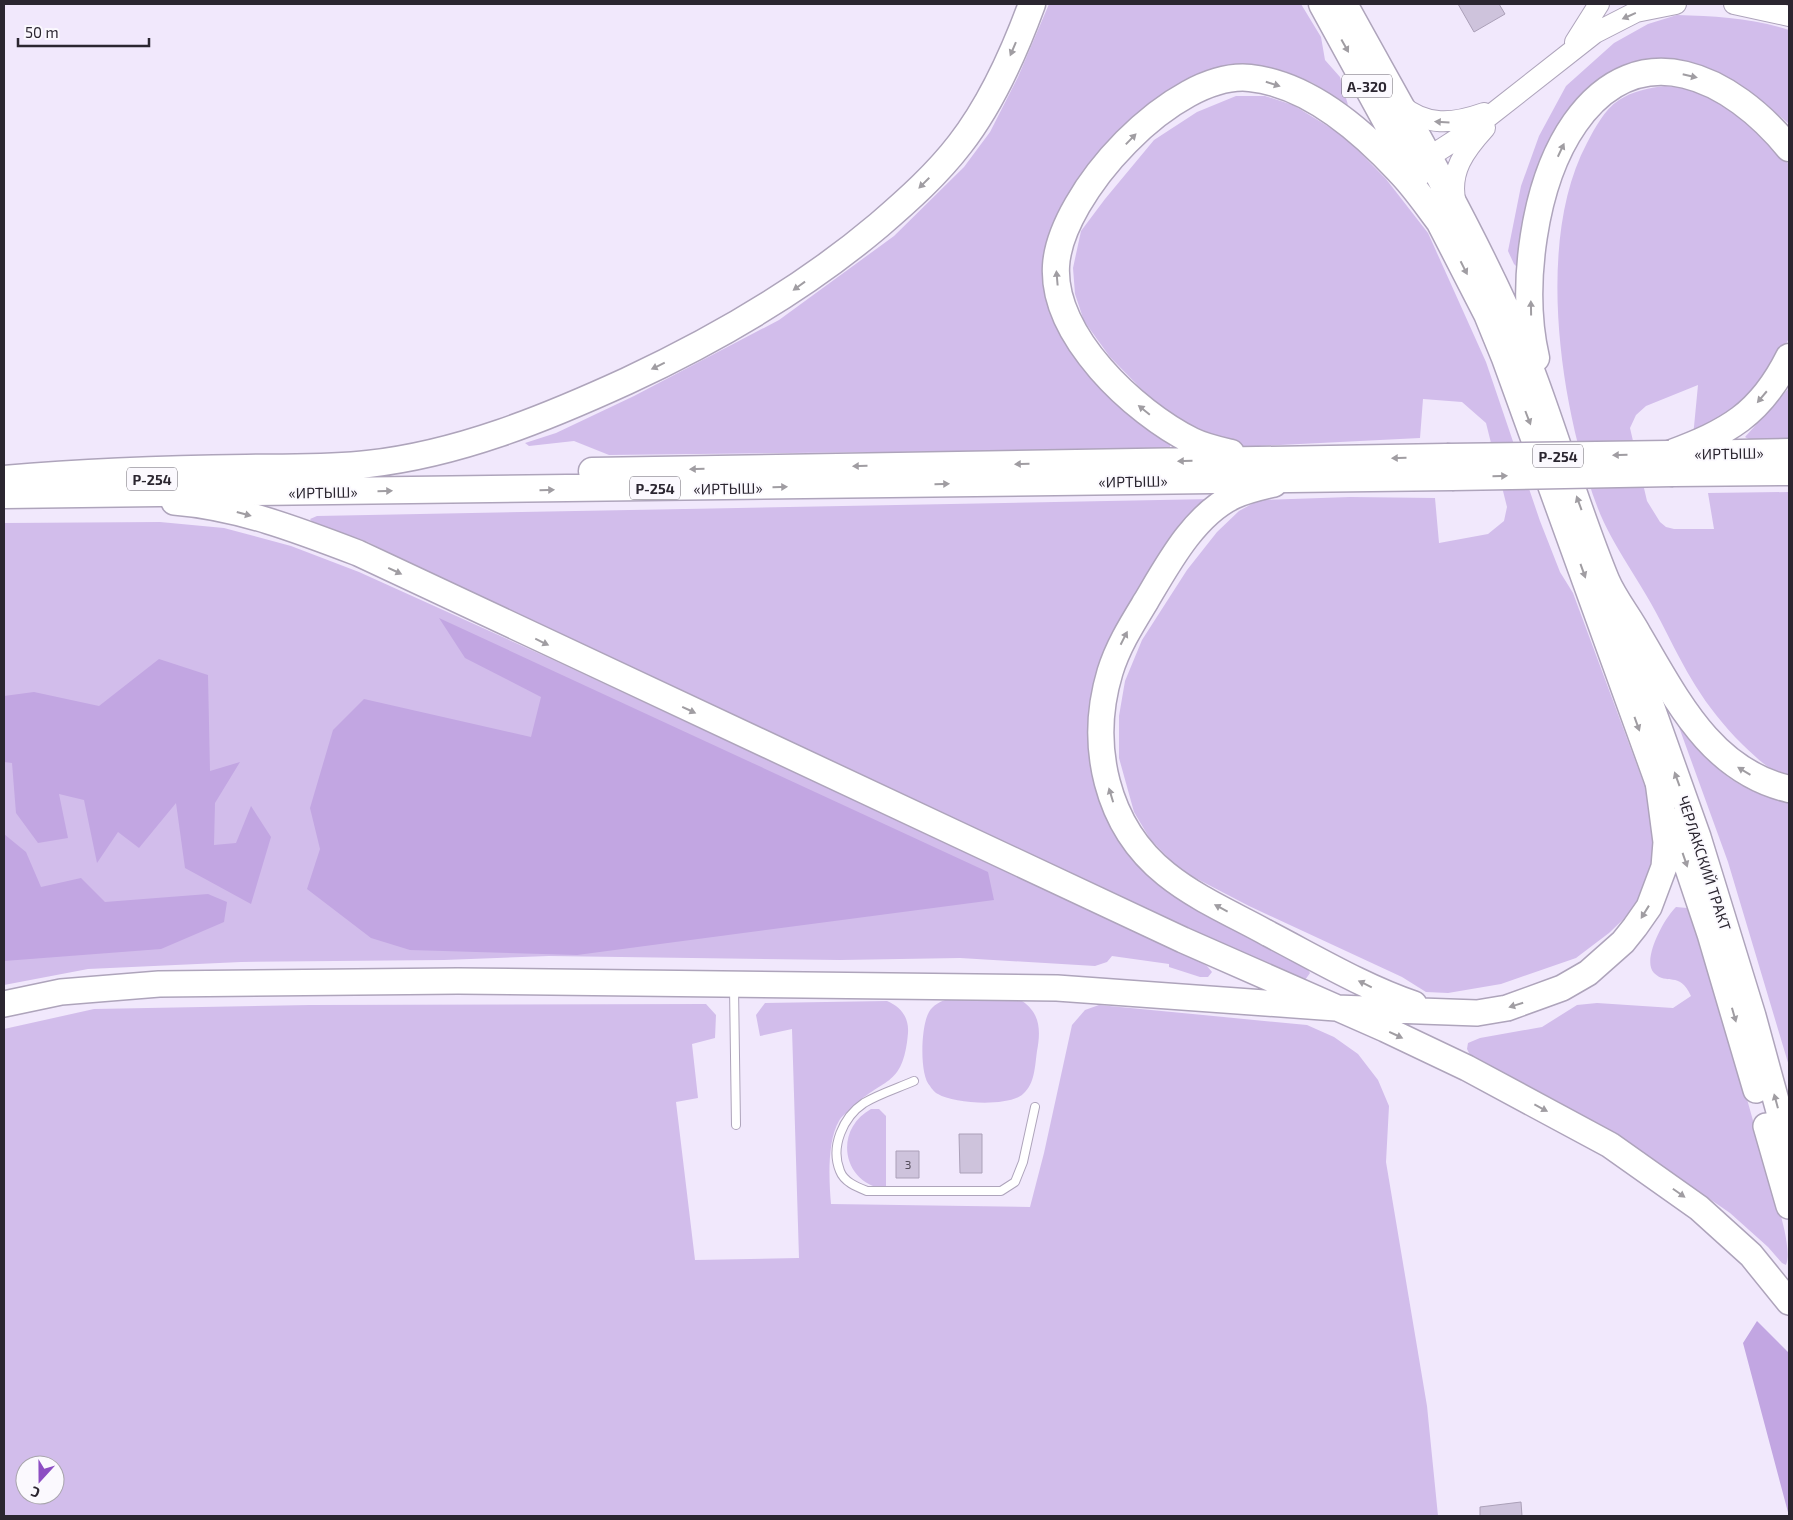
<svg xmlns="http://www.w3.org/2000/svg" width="1793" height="1520" font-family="'Exo 2',sans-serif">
<rect width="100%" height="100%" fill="#f1e8fc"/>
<path fill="#d2bdeb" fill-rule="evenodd" d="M1049,4H1301L1321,37L1325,60L1340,77L1348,105L1313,83L1284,71L1244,65L1216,68L1177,89L1130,128L1044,279L1127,411L1170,445V449L609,455L574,441L529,446L525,443L556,433L634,396L779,320L894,236L964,167L990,132L1018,77Z
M1677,15C1716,16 1752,18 1789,30V124C1756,96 1717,59 1670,61C1657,62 1614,82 1599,87L1519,269L1514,264L1508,251L1521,186L1539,136L1566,86L1614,43L1648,24Z
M1665,86C1673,87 1684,86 1692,89C1729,102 1766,134 1789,165V338L1779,358L1740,410L1693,437L1698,385L1646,406L1636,415L1630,428L1647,501L1660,522L1666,527L1674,529H1714L1708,493L1789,492V777C1769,771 1758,759 1743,745C1702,704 1686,671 1660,620C1641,582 1611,544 1597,506C1560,406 1535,240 1587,143C1595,128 1604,110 1619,100C1633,91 1648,88 1665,86Z
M1236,96H1265L1293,105L1344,136L1386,179L1428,233L1486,362L1540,521L1560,572L1573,593L1648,795L1655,836L1649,875L1636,907L1609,933L1576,958L1501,984L1448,993L1426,992L1402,977L1249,906L1180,870L1150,839L1134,812L1119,758V716L1125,681L1142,640L1187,570L1217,532L1239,511L1259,500L1350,497L1435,498L1439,543L1488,534L1504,521L1507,507L1486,423L1462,402L1423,399L1420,438L1239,447L1196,433L1158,406L1110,357L1084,321L1075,294L1073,268L1081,231L1105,199L1154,140L1197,112Z
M1789,388V439L1750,440L1745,437Z
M1212,499L1105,656L1121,838L1305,965L1310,973L1305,980L1289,975L471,595L368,542L313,523L310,519L317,516Z
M160,522L224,528L291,546L359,572L549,658L1191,957L1207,966L1212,972L1208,977H1200L1169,967V964L1112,956L1107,962L1095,966L960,958L840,960L549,956L444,960L241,962L88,969L4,985V523Z
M1667,694C1695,753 1723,788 1789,803V1066L1728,862Z
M1676,907L1687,908C1696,923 1697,941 1703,958C1729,1030 1748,1104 1769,1177C1775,1196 1793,1247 1786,1265L1782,1263L1768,1247L1730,1213L1646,1155L1559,1102L1470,1055L1467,1049L1468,1043L1480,1038L1542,1027L1577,1005L1597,1003L1673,1008L1691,996C1679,970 1667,986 1654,973C1641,960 1665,917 1676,907Z
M947,999L1022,1001C1040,1013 1041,1030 1037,1051C1035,1065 1035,1084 1023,1094C1009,1107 954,1104 938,1094C935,1093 932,1089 930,1086C919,1075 921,1025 929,1012C933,1005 940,1002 947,999Z
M887,1001C901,1007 909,1017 908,1033C903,1090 882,1076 850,1110C846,1113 841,1117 839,1121C827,1141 829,1181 831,1204L1030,1207L1044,1153L1072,1025L1085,1010L1099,1005L1307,1025L1334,1037L1358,1054L1378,1080L1389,1106L1386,1162L1427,1406L1438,1516H4V1029L94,1009L310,1005L706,1004L716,1015L715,1038L692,1044L698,1098L676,1102L695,1260L799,1258L792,1029L760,1036L756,1015L765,1003ZM25,1465H55V1495H25Z
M871,1109H879L886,1116V1189C842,1184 833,1130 871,1109Z"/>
<path fill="#c2a6e2" d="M439,618L988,872L994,900L577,955L410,950L371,938L307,889L320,849L310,808L333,730L364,699L531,737L541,697L465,658Z
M159,659L208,675L210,771L240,762L215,803L214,845L236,843L251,806L271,837L251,904L185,868L176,803L139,848L118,832L97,863L84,800L59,794L68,838L38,843L16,813L12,763L4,762V696L34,692L99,706Z
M4,834L26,852L41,887L81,878L105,902L208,894L227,902L224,922L161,949L4,961Z
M1757,1321L1789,1353V1516L1743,1343Z"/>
<path fill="#cec3dc" stroke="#aba0b8" d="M1458,4H1499L1505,14L1474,32Z
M959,1134H982V1173H960Z
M896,1151H919V1178H896Z
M1521,1502L1522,1516H1480V1507Z"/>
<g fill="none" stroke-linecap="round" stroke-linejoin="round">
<g stroke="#aea4bb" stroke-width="10">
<path id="service" d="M734,987L736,1125
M914,1081C898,1088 879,1094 864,1103C843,1117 830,1147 840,1171C844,1182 857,1187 867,1191H1001L1015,1182L1023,1162L1035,1107"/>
</g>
<g stroke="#aea4bb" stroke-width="22">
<path id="tertiary" d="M1734,4L1789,16
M1575,42L1599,4
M1400,104C1426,127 1453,124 1484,113
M1429,157L1474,128L1595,33L1636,12L1676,4
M1456,204C1448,172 1465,150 1485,128"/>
</g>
<g stroke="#aea4bb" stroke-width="28">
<path id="primary" d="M1274,484C1261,487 1247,490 1234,496C1194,515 1168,564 1146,601C1132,624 1118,646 1110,672C1088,745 1106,826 1166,874C1197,899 1235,915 1269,934C1317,959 1364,987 1414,1004
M174,502C238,507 298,530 358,553L1183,940L1385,1029L1467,1068L1610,1145L1699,1208L1751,1255L1789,1302
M1619,615L1698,837L1753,1016L1789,1148
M1672,821L1710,934L1756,1090
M4,1004L61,992L159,984L458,981L1057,988L1336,1008L1477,1013L1507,1008L1562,988L1588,973L1623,942L1635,927L1649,907L1664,867L1666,842L1658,781
M1766,1126L1789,1206"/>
</g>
<g stroke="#aea4bb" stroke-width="29">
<path id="trunk" d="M1322,4L1416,176
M1344,4C1399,104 1457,203 1505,307C1545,395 1569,490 1606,580C1614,599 1629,617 1639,636C1677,700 1711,771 1789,789
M1434,211L1487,314L1505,358L1658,781
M1536,358C1520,288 1533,183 1575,123C1640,31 1732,78 1789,148
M1231,453C1218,450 1204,447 1192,441C1134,412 1052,336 1056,266C1060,194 1174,70 1250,78C1307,84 1361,130 1399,171C1415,187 1428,207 1442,225
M1669,454C1728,432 1760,415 1789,357
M1688,454L1789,452
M592,471L1447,457
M1673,473L1789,472
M4,479C85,472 165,469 246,468C286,467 328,469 368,464C458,454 544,419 627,381C717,339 802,290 879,225C908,200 937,174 960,144C992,103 1014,53 1032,4
M4,495L1452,477"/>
</g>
<use href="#service" stroke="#fff" stroke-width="8"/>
<use href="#tertiary" stroke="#fff" stroke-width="20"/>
<use href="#primary" stroke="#fff" stroke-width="25"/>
<use href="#trunk" stroke="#fff" stroke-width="26"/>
<g stroke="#aea4bb" stroke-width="29" stroke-linecap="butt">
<path id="trunk-bridge" d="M1447,457L1669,454
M1452,477L1673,473"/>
</g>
<use href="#trunk-bridge" stroke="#fff" stroke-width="26"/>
</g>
<defs><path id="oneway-solid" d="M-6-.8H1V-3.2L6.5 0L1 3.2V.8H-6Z" transform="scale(1.25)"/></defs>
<g fill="#a09da2">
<use href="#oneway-solid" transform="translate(1629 16) rotate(156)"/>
<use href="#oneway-solid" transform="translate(1345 46) rotate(61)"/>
<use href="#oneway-solid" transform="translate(1013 49) rotate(113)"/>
<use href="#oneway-solid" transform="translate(1690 76) rotate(13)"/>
<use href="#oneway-solid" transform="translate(1273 84) rotate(17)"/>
<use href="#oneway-solid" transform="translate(1442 122) rotate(-177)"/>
<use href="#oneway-solid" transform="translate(1131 139) rotate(-46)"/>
<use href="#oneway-solid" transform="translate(1561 150) rotate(-65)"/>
<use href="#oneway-solid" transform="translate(924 183) rotate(135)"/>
<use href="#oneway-solid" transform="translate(1464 268) rotate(63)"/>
<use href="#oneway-solid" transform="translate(1057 278) rotate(-95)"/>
<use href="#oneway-solid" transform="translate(799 286) rotate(144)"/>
<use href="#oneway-solid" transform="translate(1531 308) rotate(-91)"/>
<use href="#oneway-solid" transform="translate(658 366) rotate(154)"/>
<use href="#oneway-solid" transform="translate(1762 397) rotate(130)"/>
<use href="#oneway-solid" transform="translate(1144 410) rotate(-141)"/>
<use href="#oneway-solid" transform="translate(1528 418) rotate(69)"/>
<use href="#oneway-solid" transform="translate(1620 455) rotate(179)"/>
<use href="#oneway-solid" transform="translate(1399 458) rotate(179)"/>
<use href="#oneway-solid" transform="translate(1185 461) rotate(179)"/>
<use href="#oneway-solid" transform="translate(1022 464) rotate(179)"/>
<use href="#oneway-solid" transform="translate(860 466) rotate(179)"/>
<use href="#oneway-solid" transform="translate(697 469) rotate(179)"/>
<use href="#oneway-solid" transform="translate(1500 476) rotate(-1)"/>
<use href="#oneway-solid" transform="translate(942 484) rotate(-1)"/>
<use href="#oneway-solid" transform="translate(780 487) rotate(-1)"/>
<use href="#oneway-solid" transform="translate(547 490) rotate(-1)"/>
<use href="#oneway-solid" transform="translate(385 491) rotate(-1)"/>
<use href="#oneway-solid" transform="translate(1579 503) rotate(-110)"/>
<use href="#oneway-solid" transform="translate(244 514) rotate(15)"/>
<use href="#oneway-solid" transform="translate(395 571) rotate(25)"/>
<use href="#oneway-solid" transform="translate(1583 571) rotate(70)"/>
<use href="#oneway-solid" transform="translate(1124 638) rotate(-63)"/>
<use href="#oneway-solid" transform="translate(542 642) rotate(26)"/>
<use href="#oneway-solid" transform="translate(689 710) rotate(25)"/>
<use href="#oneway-solid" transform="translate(1637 724) rotate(70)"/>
<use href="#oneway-solid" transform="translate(1744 771) rotate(-149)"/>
<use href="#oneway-solid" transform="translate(1677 779) rotate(-110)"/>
<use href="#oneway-solid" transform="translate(1111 795) rotate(-107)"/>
<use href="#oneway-solid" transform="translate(1685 860) rotate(71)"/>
<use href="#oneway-solid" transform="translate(1221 908) rotate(-152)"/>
<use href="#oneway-solid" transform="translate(1645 912) rotate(122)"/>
<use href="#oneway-solid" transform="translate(1365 984) rotate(-154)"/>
<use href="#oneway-solid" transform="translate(1516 1005) rotate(163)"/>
<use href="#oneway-solid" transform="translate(1734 1015) rotate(74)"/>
<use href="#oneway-solid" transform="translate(1396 1035) rotate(25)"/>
<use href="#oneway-solid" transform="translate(1776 1101) rotate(-105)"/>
<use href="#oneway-solid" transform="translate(1541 1108) rotate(28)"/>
<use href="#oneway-solid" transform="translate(1679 1193) rotate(35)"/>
</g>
<g text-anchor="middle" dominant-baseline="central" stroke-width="4" stroke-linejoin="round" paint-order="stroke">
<g font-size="12" fill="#544d5b">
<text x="908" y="1164">3</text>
</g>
<g fill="#fbf9fe" stroke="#69656e" stroke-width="1">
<rect x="1342" y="74.5" width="50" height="23" rx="4"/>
<rect x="1533" y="444.5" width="50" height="23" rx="4"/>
<rect x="127" y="467.5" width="50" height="23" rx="4"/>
<rect x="630" y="476.5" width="50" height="23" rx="4"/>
</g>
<g font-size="14" font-weight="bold" fill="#2b2630">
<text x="1367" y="86">А-320</text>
<text x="1558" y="456">Р-254</text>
<text x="152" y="479">Р-254</text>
<text x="655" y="488">Р-254</text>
</g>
<g font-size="15" fill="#2b2630" stroke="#fbf9fe">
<text transform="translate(1729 453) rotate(-1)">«ИРТЫШ»</text>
<text transform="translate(1133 481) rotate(-1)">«ИРТЫШ»</text>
<text transform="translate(728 488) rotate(-1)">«ИРТЫШ»</text>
<text transform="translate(323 492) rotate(-1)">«ИРТЫШ»</text>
<text transform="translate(1705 863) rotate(72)">ЧЕРЛАКСКИЙ ТРАКТ</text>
</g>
</g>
<rect width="1793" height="1520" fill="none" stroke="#2b2630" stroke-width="10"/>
<g transform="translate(40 1480) rotate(201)"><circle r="24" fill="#fbf9fe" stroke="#a8a5ac"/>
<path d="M0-4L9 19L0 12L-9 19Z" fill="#8d4ec3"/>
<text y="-8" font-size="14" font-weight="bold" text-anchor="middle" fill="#2b2630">С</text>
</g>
<path d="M18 38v8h131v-8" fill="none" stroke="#2b2630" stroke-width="2.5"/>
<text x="25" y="38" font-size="15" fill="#2b2630" stroke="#fbf9fe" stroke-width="4" paint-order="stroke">50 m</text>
</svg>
